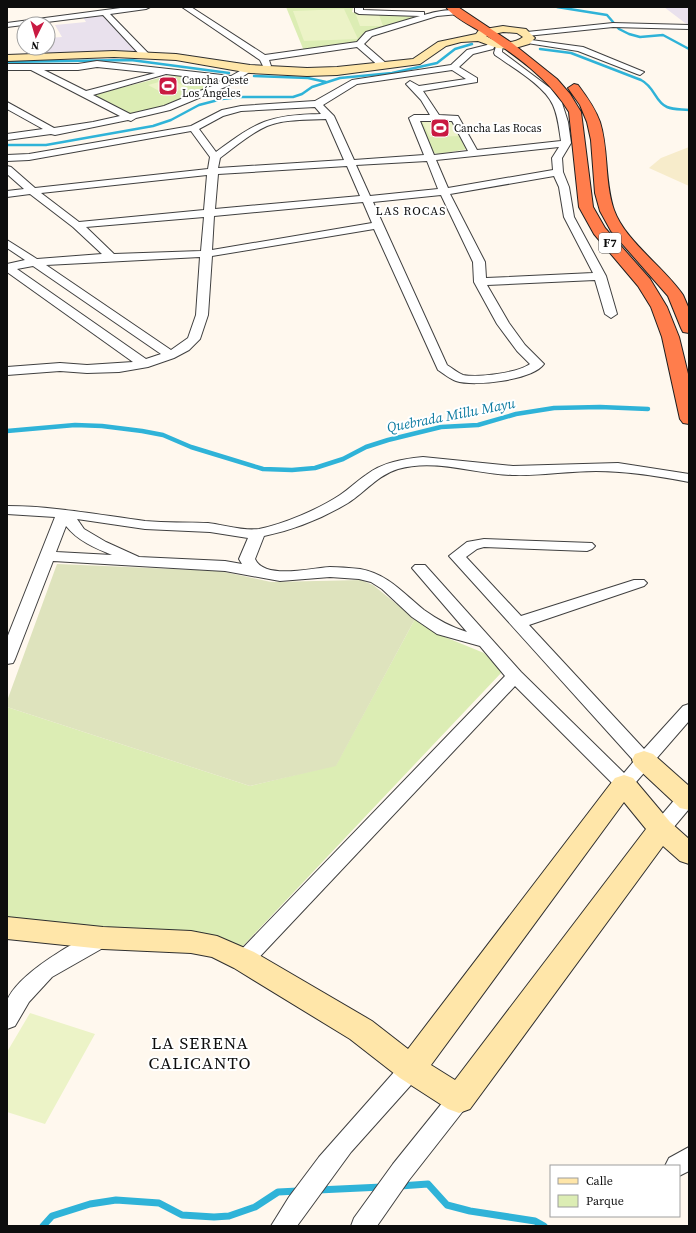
<svg xmlns="http://www.w3.org/2000/svg" width="696" height="1233" font-family="'Source Serif 4',serif">
<rect width="100%" height="100%" fill="#fff8ee"/>
<path fill="#e9e1ed" d="M664,7H689V26Z
M101,14L138,53L33,56L28,48H48V38L62,37L55,25L86,22L83,17Z"/>
<path fill="#f7eccb" d="M689,147V186L649,168L661,158Z"/>
<path fill="#dcedb4" d="M286,7H351L353,8L352,12L355,13L418,17L364,33L358,42L304,51Z
M175,74L223,81L175,102L133,115L93,95Z
M451,119L468,149L439,154L433,153L419,120Z
M415,619L440,635L484,653L502,672L240,949L104,929L7,920V707L250,786L336,765Z"/>
<path fill="#dee3bd" d="M57,564L220,571L271,582L361,580L373,585L415,619L336,766L250,786L7,707V701Z"/>
<path fill="#ecf3c7" d="M344,9L358,39L304,41L293,11Z
M356,15H379L383,26H360Z
M170,79L188,88L165,94L148,85Z
M451,119L459,136L430,137L422,121Z
M30,1013L95,1034L45,1124L7,1112V1052Z"/>
<g fill="none" stroke-linecap="round" stroke-linejoin="round">
<path stroke="#2fb3d8" stroke-width="2.5" d="M557,7L607,15L619,29L629,34L640,37L663,35L689,49
M540,49L571,53L641,80C655,87 655,102 667,107C674,110 682,109 689,110
M7,62L131,60L229,73
M254,76L308,78L326,82
M7,145H46L153,126L171,120L199,105L222,99L239,97H293L302,94L312,87L340,78L392,73L437,63L455,49L472,44"/>
<path stroke="#2fb3d8" stroke-width="4.5" d="M7,431L75,425L102,426L142,431L163,435L191,447L263,469L292,470L315,468L343,459L366,447L388,440L441,427L478,425L516,414L554,408L600,407L648,409"/>
<path stroke="#2fb3d8" stroke-width="7" d="M400,1186L428,1184L447,1205L470,1211L535,1221L544,1226
M318,1190L382,1187
M43,1226L52,1216L90,1204L116,1200L159,1203L182,1215L214,1217L229,1216L255,1207L278,1192L298,1191"/>
<g stroke="#404040" stroke-width="2">
<path id="street" d="M128,7H150L146,9L110,14L148,53V57H142L103,15L7,27V23Z
M182,7H191L265,55L357,42L366,32L420,16L359,14L355,12V7H363V10L421,12H424V15C433,12 456,7 463,12L459,14L437,16L372,36L364,44L387,64V68H381L357,47L269,60L271,66L267,69L264,68L260,60Z
M613,23L689,25V29L613,27L527,36L523,34L527,32Z
M524,39L583,47L644,72L640,75L637,74L578,51L527,43L523,41Z
M489,42L496,44L493,49L473,54L459,67L477,78V82L423,91L439,115L458,116L477,150L561,141C559,128 558,116 553,105C545,86 512,67 495,55L494,53L497,43H503L502,52L550,88L562,103L568,122L571,143L562,158L563,172L569,187L574,217L606,276L617,314L611,318L605,314L595,280L487,285L509,323L525,345L544,364C533,380 474,387 456,381C450,379 443,373 438,370L374,229L212,256L208,315L200,339L189,350L174,358L148,367L119,372L87,373L60,371L7,375V367L60,363L87,365L133,362L7,272V264L25,260L7,248V240L37,259L102,254L73,227L30,194L7,197V191L24,189L7,174V166L11,167L35,188L208,169L210,157L191,131L29,160L7,161V155L29,154L191,126L222,110L241,106L315,101L352,80L451,65L467,50L487,45ZM452,70L466,79L419,86L410,81L406,84L421,100L430,115H414L409,118L424,155L354,160L334,116L323,105L357,84ZM315,107L321,114C269,115 258,121 216,152L199,129L223,116L241,111ZM326,119L344,160L218,168L220,158C235,147 249,134 267,126C285,119 306,120 326,119ZM420,121H452L468,151L434,155ZM559,147L552,158L553,170L448,188L436,160ZM427,161L438,189L370,196L356,165ZM347,166L360,196L215,209L218,174ZM207,175L204,210L79,222L41,193ZM554,176L559,187L564,217L593,273L486,278L485,262L450,194ZM441,195L473,262L474,282L497,324L517,351L530,364C517,373 479,378 463,375C458,373 452,368 447,365L373,202ZM363,202L372,223L212,250L214,216ZM204,217L201,251L114,254L86,227ZM200,257L196,315L188,338L171,350L46,265ZM33,266L161,354L146,359L17,269Z
M97,61L231,76L247,67H253L254,69L230,85L170,110L136,118L131,121L128,120L55,135L51,134L7,140V134L43,129L7,109V102L54,128L93,122L120,116L31,70H7V64H78ZM97,67L155,73L86,91L44,70H78ZM166,74L224,81L164,106L130,114L93,95Z
M423,457L513,466L618,463L689,474V482C658,476 628,471 596,471C568,471 540,476 512,475C475,474 435,458 398,469C378,475 365,492 348,503C323,518 293,530 264,536L255,559C264,580 311,568 330,567C339,567 351,568 360,569C388,574 403,593 424,610C438,620 451,627 467,632L412,568L415,565H425L521,672L624,773L634,761L449,556L467,542L484,539L592,543L595,546L592,549L587,551L484,547L477,549L466,557L521,616L634,580H644L647,583L644,586L529,625L644,749L683,706L689,704V721L630,789L624,791L618,789L515,686L251,966L244,968L237,966L234,960L237,954L505,676L480,646L437,634L412,617L382,589L371,582L359,579L330,577L280,581L225,571L53,561L15,659L13,663L7,664V638L55,517L7,514V506C54,506 99,515 145,521C166,523 187,522 208,523C225,525 242,531 259,529C284,524 319,509 340,495C349,489 357,481 366,475C383,462 403,459 423,457ZM77,519L145,529L210,532L248,538L239,559L242,564L225,561L139,557L106,542L84,529ZM66,526C78,541 95,548 112,555L56,552Z
M689,789V809L668,834L661,836L654,834L652,829L654,824L682,791Z
M103,930L110,932L113,938L110,944L52,977L29,1002L15,1026L7,1029C7,1021 5,1009 7,1001C17,974 77,939 103,930Z
M411,1059L419,1062L422,1069L419,1076L351,1152L297,1226H271L289,1197L319,1157L403,1062Z
M459,1089L467,1092L470,1099L467,1106L409,1180L377,1226H351L354,1218L393,1164L451,1092Z
M689,1147V1171L679,1176V1166H665L669,1158Z"/>
</g>
<g stroke="#2f2f2f" stroke-width="2">
<path id="secondary" d="M503,26L526,29L535,38L529,44L512,49L497,48L478,41L461,42L446,46L420,64L337,75L307,76L250,73L176,60L114,57L7,61V55L114,51L176,54L250,65L307,68L337,67L413,59L438,42L476,34L479,30ZM503,32L517,33L523,37C513,45 496,43 486,36Z
M644,751L653,754L689,786V810L680,808L635,766L632,760L635,754Z
M624,775L633,778L670,822L689,839V864L680,861L663,846L470,1109L459,1113L448,1109L400,1078L350,1039L234,968L212,957L191,953L103,949L7,939V917L103,927L191,931L217,936L254,952L372,1021L408,1049L615,778ZM624,802L646,829L455,1080L431,1065Z"/>
</g>
<g stroke="#1e1e1e" stroke-width="2">
<path id="highway" d="M446,7H458L512,43L557,79L570,94L581,112L593,207L605,228L650,279L667,307L679,337L689,378V424L683,423L680,419L662,337L651,307L638,286L594,234L579,207L569,112C549,78 513,54 481,32C470,25 453,17 446,7Z
M574,84L578,85C587,97 595,108 600,122C609,151 604,181 614,210C625,241 664,267 683,295L689,309V333L683,332L681,328L668,296L611,231L600,211L595,193L591,140L587,122L580,105L568,88Z"/>
</g>
<use href="#street" fill="#fff" fill-rule="evenodd"/>
<use href="#secondary" fill="#ffe6a9" fill-rule="evenodd"/>
<use href="#highway" fill="#ff7d4c" fill-rule="evenodd"/>
</g>
<defs>
<g id="stadium-square" transform="scale(1)"><rect x="-9" y="-9" width="18" height="18" rx="4" fill="#c91a42" stroke="#fff"/><path d="M0-5a6.5 5 0 1 0 0 10a6.5 5 0 1 0 0-10ZM-3.5-1.8h7v3.6h-7Z" fill="#fff"/></g>
</defs>
<g fill-rule="evenodd">
<use href="#stadium-square" x="168" y="86"/>
<use href="#stadium-square" x="440" y="128"/>
</g>
<g text-anchor="middle" dominant-baseline="central" stroke-width="4" stroke-linejoin="round" paint-order="stroke">
<g font-size="11" fill="#0d0d0d" stroke="#fff" text-anchor="start">
<text x="182" y="80">Cancha Oeste<tspan x="182" dy="13">Los Ángeles</tspan></text>
<text x="454" y="128">Cancha Las Rocas</text>
</g>
<g font-size="12" letter-spacing="1" fill="#0d0d0d" stroke="#fff">
<text x="411" y="211">LAS ROCAS</text>
</g>
<rect fill="#fff" stroke="#565656" stroke-width="1" x="599" y="233" width="22" height="20" rx="3"/>
<g font-size="12" font-weight="bold" fill="#0d0d0d">
<text x="610" y="243">F7</text>
</g>
<g font-size="14" font-style="italic" fill="#0d7ba1" stroke="#fff">
<text transform="translate(451 415) rotate(-11)">Quebrada Millu Mayu</text>
</g>
<g font-size="17" letter-spacing="1" fill="#0d0d0d" stroke="#fff">
<text x="200" y="1043">LA SERENA<tspan x="200" dy="20">CALICANTO</tspan></text>
</g>
</g>
<rect width="696" height="1233" fill="none" stroke="#0d0d0d" stroke-width="16"/>
<rect x="550" y="1165" width="130" height="52" fill="#ffffff" stroke="#9e9e9e"/>
<rect x="558" y="1178" width="20" height="6" fill="#ffe6a9" stroke="#9e9e9e"/>
<text x="586" y="1185" font-size="12" fill="#0d0d0d">Calle</text>
<rect x="558" y="1195" width="20" height="12" fill="#dcedb4" stroke="#9e9e9e"/>
<text x="586" y="1205" font-size="12" fill="#0d0d0d">Parque</text>
<g transform="translate(36 36) rotate(185)"><circle r="19" fill="#ffffff" stroke="#9e9e9e"/>
<path d="M0-3L7 15L0 10L-7 15Z" fill="#c91a42"/>
<text y="-6" font-size="11" font-weight="bold" text-anchor="middle" fill="#0d0d0d">N</text>
</g>
</svg>
